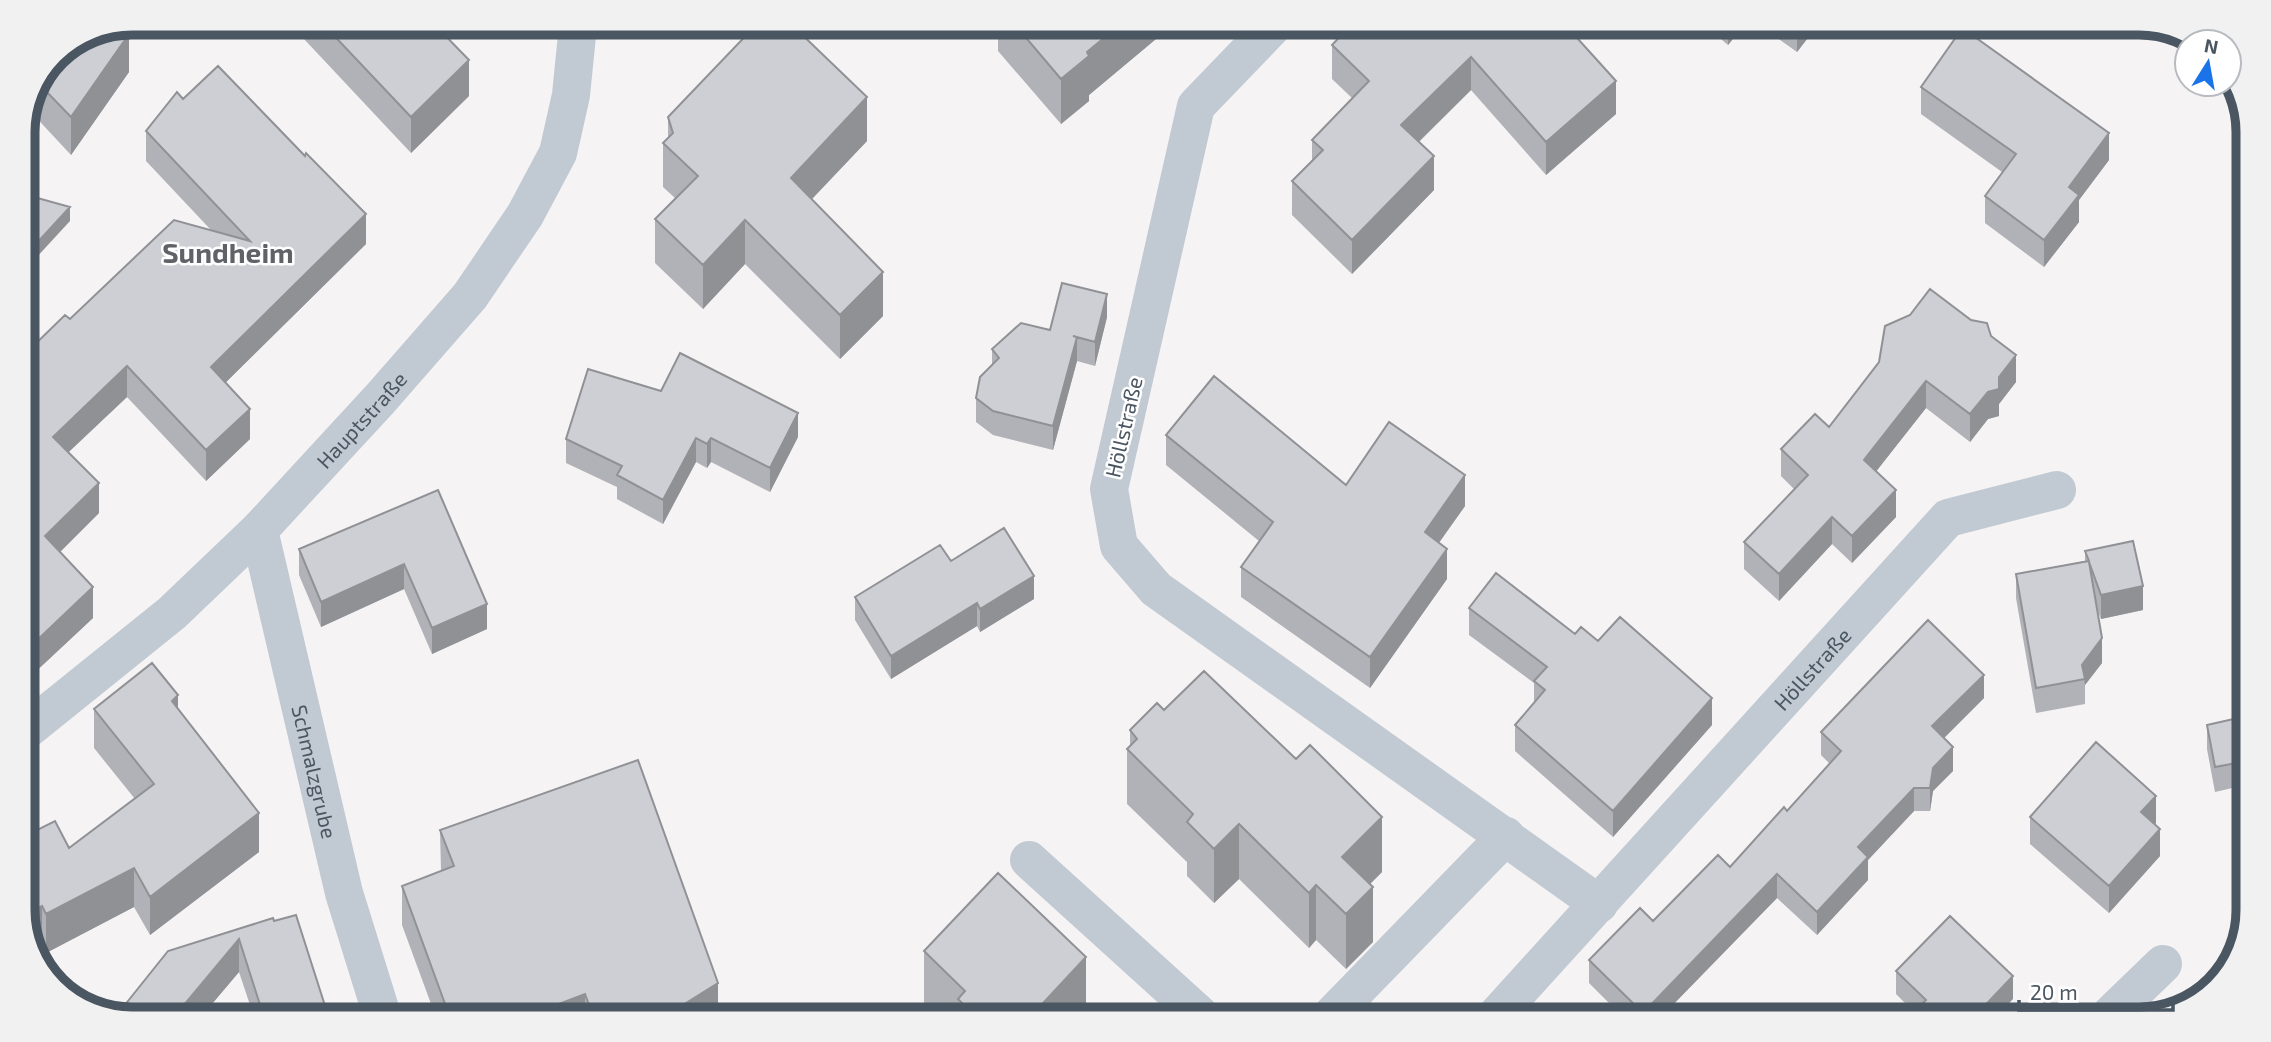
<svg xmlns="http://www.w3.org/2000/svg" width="2271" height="1042" font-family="'Exo 2',sans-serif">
<rect width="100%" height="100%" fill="#f5f3f3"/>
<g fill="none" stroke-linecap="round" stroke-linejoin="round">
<g stroke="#c1cad2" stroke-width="38">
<path d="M1272,27L1196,106L1109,489L1119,546L1156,589L1599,904"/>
<path id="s1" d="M259,530L344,893L381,1012"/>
<path id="s2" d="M23,733L172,613L259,530L380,399L470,296L525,215L558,153L571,95L578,25"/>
<path d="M1029,860L1200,1015"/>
<path d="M1331,1016L1506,836"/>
<path id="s3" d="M1495,1017L1948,518L2057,490"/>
<path d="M2106,1019L2163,964"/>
</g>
</g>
<path fill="#b0b2b7" d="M289,23L434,24L469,96L411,153Z
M998,26L1156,27V39L1089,95V101L1061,124L998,51Z
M1709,29H1741L1728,45Z
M1766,30H1814L1797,52Z
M1483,38L1616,114L1546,175L1471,90L1419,142L1434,190L1352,274L1292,215V181L1312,161V140L1352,98L1332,79V45Z
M55,55L129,72L71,155L30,111Z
M1921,87L2109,160L2079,200V222L2044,267L1985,223V196L2002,172L1921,114Z
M183,99L366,244L225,383L250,439L206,481L127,397L68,452L99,513L60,552L93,618L32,675L23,666V356L211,230L146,161V131Z
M668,117L867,141L812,199L883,316L840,359L745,264L703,309L655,263V219L675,198L663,187V143L668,138Z
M1910,315L1991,336L2016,382L1999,404V416L1988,419L1970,442L1926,408L1876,471L1896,517L1852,563L1832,544L1779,601L1744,569V542L1794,489L1781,476V449L1829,427L1879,362Z
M1107,317L1095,366L1077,361L1053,450L993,435L976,422V398L992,365V349Z
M1166,435L1346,485L1465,506L1439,543L1447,579L1370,688L1241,597V567L1259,541L1166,465Z
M798,437L770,492L711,462L707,468L696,462L663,524L617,499V487L566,463V439Z
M438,490L487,629L432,654L404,589L321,627L299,575V549Z
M2085,551L2143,610L2101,619L2097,609L2102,663L2085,685V704L2036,713L2016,598V574L2085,561Z
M951,561L1034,599L980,632L977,626L891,679L855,620V597Z
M1469,608L1575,634L1598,641L1712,725L1613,837L1515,751V725L1534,703V683L1469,635Z
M1984,698L1944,738L1953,771L1933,791L1930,811H1914L1868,860V880L1817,935L1777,898L1661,1017H1623L1589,983V960L1653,921L1730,867L1787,811L1830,764L1821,755V732Z
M94,709H178L259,852L150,935L134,907L46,953L42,945L23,917L135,799L94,748Z
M1164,710L1382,872L1370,884L1373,942L1346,969L1316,940L1309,948L1239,879L1214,903L1187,876V862L1127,804V749L1130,746V730Z
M2242,710L2241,786L2215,792L2207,749V725L2236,719V711Z
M2030,817L2156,823L2155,825L2160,856L2109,913L2030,844Z
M440,830L718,1013L434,1012L402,925V886L441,871Z
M273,918L327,1012L252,1011L239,972L206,1011H124V1006Z
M924,951L1086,1012L1083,1015L932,1014L924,1006Z
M1896,971L2013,999L1914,1012L1896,994Z"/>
<path fill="#909195" d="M1117,27H1156V39L1089,95V101L1061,124V79L1087,52Z
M1728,29H1741L1728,45Z
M1797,30H1814L1797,52Z
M129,34V72L71,155V117Z
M1471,57V90L1401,159V125Z
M469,60V96L411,153V117Z
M1616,81V114L1546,175V142Z
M867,97V141L791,221V178Z
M2109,133V160L2079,200V222L2044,267V240L2069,187Z
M1434,156V190L1352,274V240Z
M70,207V221L23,272V258Z
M366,214V244L211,397V367Z
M745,220V264L703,309V265Z
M883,272V316L840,359V315Z
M1107,294V317L1095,366V342Z
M1077,337V361L1053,450V426Z
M2016,355V382L1999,404V377Z
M127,366V397L53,467V437Z
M1926,381V408L1864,487V460Z
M1999,389V416L1988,419L1970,442V414L1988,392Z
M250,409V439L206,481V450Z
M798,413V437L770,492V468Z
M696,438V462L663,524V500Z
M711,438V462L707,468V444Z
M1465,475V506L1425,562V532Z
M99,483V513L45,567V536Z
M1896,490V517L1852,563V536Z
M1832,517V544L1779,601V574Z
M1447,549V579L1370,688V657Z
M404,564V589L321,627V602Z
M1034,576V599L980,632V609Z
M2143,586V610L2101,619V595Z
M93,587V618L32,675V645Z
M977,603V626L891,679V656Z
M487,604V629L432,654V628Z
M2102,638V663L2085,685L2082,665Z
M1984,675V698L1932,750V726Z
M178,695V734L172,701Z
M1712,698V725L1613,837V811Z
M1953,747V771L1933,791L1930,811V788L1933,768Z
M1914,788V811L1868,860V880L1817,935V912L1858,847Z
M2156,796V823L2141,839V812Z
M259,813V852L150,935V897Z
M1382,817V872L1342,912V857Z
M1239,824V879L1214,903V849Z
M2160,829V856L2109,913V886Z
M134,868V907L46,953V914Z
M1777,874V898L1661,1017H1643V1013Z
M1316,885V940L1309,948V893Z
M1373,887V942L1346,969V914Z
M42,906V945L35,949L23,917Z
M239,939V972L206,1011H179Z
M1086,957V1012L1083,1015H1032Z
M2013,976V999L1994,1019H1972Z
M718,983V1013H670Z
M585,994V1013H535Z"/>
<path fill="#cdcfd5" stroke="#909195" stroke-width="2" d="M323,24H434L469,60L411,117Z
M756,25H792L867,97L791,178L883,272L840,315L745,220L703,265L655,219L698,176L663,143L673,133L668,117Z
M1016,26L1117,27L1087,52L1089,56L1061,79Z
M122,27L129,34L71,117L41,86L55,55Z
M1348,28H1472L1483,38L1494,28L1569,29L1616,81L1546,142L1471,57L1401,125L1434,156L1352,240L1292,181L1323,150L1312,140L1369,81L1332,45Z
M1961,30H1965L2109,133L2069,187L2079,195L2044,240L1985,196L2016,154L1921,87Z
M218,66L305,156L306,153L366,214L211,367L250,409L206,450L127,366L53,437L99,483L45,536L93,587L32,645L23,636V356L65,315L70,319L174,220L250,241L146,131L177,92L183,99Z
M23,194L70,207L23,258Z
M1062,283L1107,294L1095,342L1073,336L1077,337L1053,426L993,411L976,398L980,377L999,358L992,349L1021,323L1050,330Z
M1930,289L1971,320L1987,323L1991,336L2016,355L1999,377V389L1988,392L1970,414L1926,381L1864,460L1896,490L1852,536L1832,517L1779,574L1744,542L1808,475L1781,449L1815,414L1829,427L1879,362L1885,326L1910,315Z
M680,353L798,413L770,468L711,438L707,444L696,438L663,500L617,475L622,466L566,439L588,369L661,391Z
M1214,376L1346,485L1389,422L1465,475L1425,532L1447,549L1370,657L1241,567L1273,522L1166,435Z
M438,490L487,604L432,628L404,564L321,602L299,549Z
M1004,528L1034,576L980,609L977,603L891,656L855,597L940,545L951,561Z
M2133,541L2143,586L2101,595L2089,562L2102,638L2082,665L2085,679L2036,688L2016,574L2089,561L2085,551Z
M1496,573L1575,634L1581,627L1598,641L1620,617L1712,698L1613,811L1515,725L1545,690L1534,681L1547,667L1469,608Z
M1928,620L1984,675L1932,726L1953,747L1933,768L1930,788H1914L1858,847L1868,857L1817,912L1777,874L1643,1013L1589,960L1640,908L1653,921L1718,855L1730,867L1784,807L1787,811L1841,751L1821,732Z
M152,663L178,695L172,701L259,813L150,897L134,868L46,914L42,906L23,917V837L55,821L69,848L154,784L94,709Z
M1204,671L1296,759L1310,745L1382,817L1342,857L1373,887L1346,914L1316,885L1309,893L1239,824L1214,849L1187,822L1193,814L1127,749L1137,739L1130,730L1157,703L1164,710Z
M2242,710V762L2215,767L2207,725L2238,718L2236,711Z
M2096,742L2156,796L2141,812L2160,829L2109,886L2030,817Z
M638,760L718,983L670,1013H592L585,994L535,1013L448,1012L402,886L454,866L440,830Z
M998,873L1086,957L1032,1015L973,1014L958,999L965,991L924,951Z
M296,915L327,1012L262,1011L239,939L179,1011H130L124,1006L168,951L273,918L274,921Z
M1950,916L2013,976L1972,1019L1908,1018L1926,1000L1896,971Z"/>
<g text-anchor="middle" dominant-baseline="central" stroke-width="5" stroke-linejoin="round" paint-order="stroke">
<g font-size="21" fill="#4a5661" stroke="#fff">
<text stroke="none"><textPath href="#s2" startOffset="462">Hauptstraße</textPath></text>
<text transform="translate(1123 427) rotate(-77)">Höllstraße</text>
<text stroke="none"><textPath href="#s3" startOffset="471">Höllstraße</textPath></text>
<text stroke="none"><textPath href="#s1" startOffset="248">Schmalzgrube</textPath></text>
</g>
<g font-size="28" font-weight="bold" fill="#5f6368" stroke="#fff">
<text x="228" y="252">Sundheim</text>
</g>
</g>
<path d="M0 0H2271V1042H0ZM132 35H2139A97 97 0 0 1 2236 132V910A97 97 0 0 1 2139 1007H132A97 97 0 0 1 35 910V132A97 97 0 0 1 132 35Z" fill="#f1f1f2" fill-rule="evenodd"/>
<path fill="none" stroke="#4a5661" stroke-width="9" d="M132 35H2139A97 97 0 0 1 2236 132V910A97 97 0 0 1 2139 1007H132A97 97 0 0 1 35 910V132A97 97 0 0 1 132 35Z"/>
<g transform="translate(2208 63) rotate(11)"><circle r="33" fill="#ffffff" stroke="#b7bbc0" stroke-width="2"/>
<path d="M0-5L12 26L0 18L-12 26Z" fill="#1a73e8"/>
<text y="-10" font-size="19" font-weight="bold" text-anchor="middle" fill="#4a5661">N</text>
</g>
<path d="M2019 1000v10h154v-10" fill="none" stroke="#4a5661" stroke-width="3.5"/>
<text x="2030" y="1000" font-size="21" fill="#4a5661" stroke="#ffffff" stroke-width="5" paint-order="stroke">20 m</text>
</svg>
